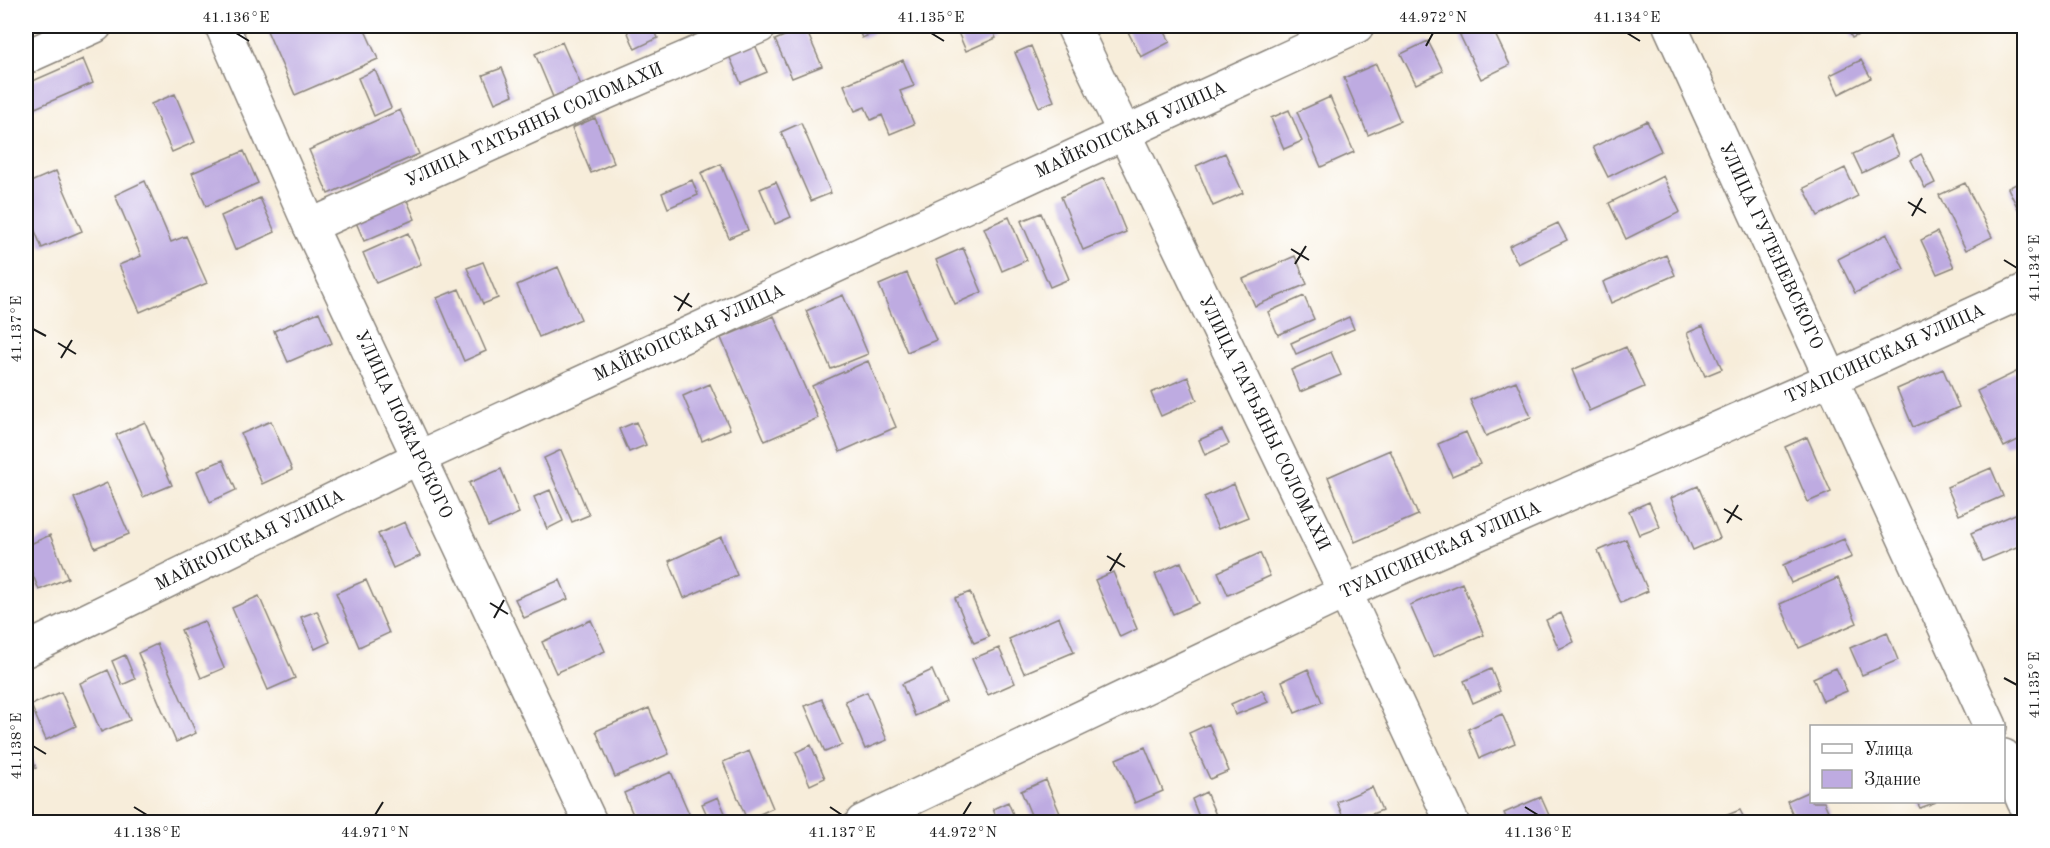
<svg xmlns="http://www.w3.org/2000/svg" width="2050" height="848" font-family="'Old Standard TT',serif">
<rect width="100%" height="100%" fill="#fff"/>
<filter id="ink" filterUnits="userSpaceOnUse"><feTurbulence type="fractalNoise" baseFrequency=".0167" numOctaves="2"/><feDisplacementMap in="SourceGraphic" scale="12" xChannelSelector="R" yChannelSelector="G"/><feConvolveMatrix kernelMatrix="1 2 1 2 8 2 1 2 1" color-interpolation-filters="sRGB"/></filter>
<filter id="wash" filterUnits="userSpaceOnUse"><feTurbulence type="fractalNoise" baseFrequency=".008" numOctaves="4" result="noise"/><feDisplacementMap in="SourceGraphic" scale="24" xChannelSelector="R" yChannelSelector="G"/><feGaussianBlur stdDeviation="1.35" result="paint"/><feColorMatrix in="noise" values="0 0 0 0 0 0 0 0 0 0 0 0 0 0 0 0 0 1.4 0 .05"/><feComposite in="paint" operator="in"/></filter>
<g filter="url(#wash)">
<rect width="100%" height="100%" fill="#f7edda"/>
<g id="blocks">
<path fill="#beabe1" d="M265,26H363L378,59L295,95Z
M625,26H653L658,38L635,49Z
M857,26H890L862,38Z
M967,26H991L996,38L966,51L957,30Z
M1125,26H1162L1170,42L1141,57Z
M1459,26H1491L1510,65L1481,79L1456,27Z
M1846,26H1877L1852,38Z
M805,27L822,66L792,78L775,40Z
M753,40L767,72L741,83L727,51Z
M1428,41L1443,71L1416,84L1401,54Z
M562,42L581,85L553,97L535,54Z
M1031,46L1054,101L1039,107L1015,53Z
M83,59L93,83L33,109L26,91V84Z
M903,60L914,86L900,91L914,124L890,134L882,115L871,120L865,107L855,111L844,85Z
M1861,60L1871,78L1839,94L1830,75Z
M1376,64L1400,121L1368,135L1344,78Z
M502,68L513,95L495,103L483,75Z
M375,70L391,108L374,116L358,78Z
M175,94L195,142L172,152L151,104Z
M1330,97L1354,152L1321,167L1297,112Z
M400,110L419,154L328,194L309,150Z
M1289,110L1302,141L1284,149L1271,118Z
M595,118L614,163L591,173L572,128Z
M1647,121L1661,151L1608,177L1593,147Z
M801,123L831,193L811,201L781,132Z
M1891,136L1899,155L1862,173L1853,154Z
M244,151L258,183L206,206L192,173Z
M1225,153L1243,193L1213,206L1196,166Z
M1921,154L1935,183L1925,188L1911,160Z
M721,164L748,230L729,238L701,173Z
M1845,168L1858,196L1818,216L1804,188Z
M56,171L82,231L42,248L26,209V184Z
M1663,176L1680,212L1626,239L1609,203Z
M1104,178L1126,232L1083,250L1061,197Z
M692,180L698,195L668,208L662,193Z
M2024,180V221L2008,188Z
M145,181L171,242L186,236L207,283L140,312L119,265L141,256L115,195Z
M776,182L791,217L775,224L760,189Z
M1965,183L1992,237L1966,250L1939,195Z
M260,198L275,232L235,250L221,216Z
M406,198L415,219L364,241L355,220Z
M1041,213L1069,279L1050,287L1021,221Z
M1009,217L1027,260L1002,271L984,228Z
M1558,223L1567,240L1518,264L1509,246Z
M1937,232L1954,267L1937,274L1921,240Z
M408,233L421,264L376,283L363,253Z
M1887,234L1904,269L1855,293L1838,259Z
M963,248L982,292L955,304L936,260Z
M1666,255L1675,275L1611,303L1603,282Z
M1295,256L1307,284L1255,306L1243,279Z
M483,262L498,298L483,304L467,268Z
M558,267L581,319L539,337L517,285Z
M907,273L936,340L907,352L879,285Z
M459,289L486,351L464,361L437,298Z
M843,295L868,354L831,369L806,311Z
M1304,296L1314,319L1278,335L1268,312Z
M319,312L332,343L288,362L274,331Z
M774,316L818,418L765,441L721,338Z
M1349,317L1354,329L1296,354L1291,343Z
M1703,326L1722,369L1705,376L1687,333Z
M1626,347L1644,387L1589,411L1572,370Z
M1331,352L1341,375L1300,392L1291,370Z
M868,361L896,427L840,452L812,386Z
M1943,369L1959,407L1913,427L1897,389Z
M2022,369L2024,374V437L2004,447L1977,391Z
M1188,377L1197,400L1161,416L1151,393Z
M1516,381L1531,417L1486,436L1470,400Z
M710,384L730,429L702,441L683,396Z
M271,421L292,470L262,484L241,434Z
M145,422L172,485L143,497L116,435Z
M636,422L646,445L629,452L619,429Z
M1222,430L1229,444L1205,455L1199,440Z
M1466,432L1480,464L1452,476L1438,444Z
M1807,437L1831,492L1808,502L1785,447Z
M561,450L589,515L572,522L544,458Z
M1390,450L1418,515L1355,542L1328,477Z
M223,460L236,490L210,502L197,471Z
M1991,468L2003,496L1959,515L1947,487Z
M501,469L519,513L488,527L469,483Z
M107,483L129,534L95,548L74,498Z
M1234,484L1248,517L1218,529L1204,497Z
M1698,486L1720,538L1693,550L1671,498Z
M550,490L563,521L547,529L534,497Z
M1649,502L1660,527L1639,535L1629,511Z
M2020,512L2024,523V544L1983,561L1971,533Z
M405,522L420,556L393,568L378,534Z
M50,535L68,578L39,590L26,558V546Z
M721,537L737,575L684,598L669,561Z
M1626,539L1648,591L1621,603L1598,551Z
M1844,539L1852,557L1791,583L1783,565Z
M1260,553L1270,576L1228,595L1218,572Z
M1181,562L1199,603L1173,614L1155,574Z
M1113,572L1137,629L1120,637L1095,580Z
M1838,578L1857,623L1799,648L1780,604Z
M366,580L389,633L359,647L336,593Z
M560,580L568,599L524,618L515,599Z
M1462,583L1484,635L1433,657L1410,605Z
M970,592L989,637L974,643L955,598Z
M259,596L295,678L268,690L232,608Z
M317,611L330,642L315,649L301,617Z
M1561,613L1574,642L1559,649L1546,620Z
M1059,617L1074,652L1024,673L1009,639Z
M591,620L605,651L556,673L542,642Z
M204,621L224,668L201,678L181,630Z
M1887,632L1898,660L1862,675L1850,648Z
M157,644L196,733L176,742L138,653Z
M999,648L1015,683L988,695L972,659Z
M125,655L135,679L122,685L112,661Z
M1836,668L1847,691L1823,701L1813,678Z
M1308,669L1322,702L1295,713L1282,681Z
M1491,669L1500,691L1473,703L1464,681Z
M108,670L130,720L101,732L80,683Z
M932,670L946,702L915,716L902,684Z
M1262,690L1268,702L1235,715L1231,704Z
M61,692L76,726L46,740L31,705Z
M867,692L887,740L865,749L845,701Z
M822,699L842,745L825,752L805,706Z
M649,708L669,754L615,777L596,731Z
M1502,714L1515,743L1480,758L1468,729Z
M1209,724L1229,771L1210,779L1189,733Z
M26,742L36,768L26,772Z
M811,745L825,778L810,785L796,752Z
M1145,747L1163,791L1135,803L1116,759Z
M749,751L773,808L747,820L723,762Z
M671,772L691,818L680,822H636L624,793Z
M1046,780L1062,818L1051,822H1034L1021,791Z
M1372,787L1382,810L1352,822H1345L1337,802Z
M1812,790V802H1824L1833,822H1796L1787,801Z
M1206,792L1219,822H1201L1192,799Z
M718,797L729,822H710L702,804Z
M1541,797L1552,822H1508L1504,813Z
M1008,802L1015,819L1006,822H998L993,809Z
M1917,802H1936L1920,808Z
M1740,810L1746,822H1710Z"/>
</g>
</g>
<g filter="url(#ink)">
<use href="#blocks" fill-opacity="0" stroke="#8a847b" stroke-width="1.5"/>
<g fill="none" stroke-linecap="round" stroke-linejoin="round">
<g stroke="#8a847b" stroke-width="36">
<g id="minor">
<path id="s1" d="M222,26L310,226L590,822"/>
<path id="s2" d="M1073,26L1345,592L1452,822"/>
<path id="s3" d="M1670,26L1990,726"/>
<path id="s4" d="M310,226L577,105L760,26"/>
<path id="s5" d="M26,650L418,458L1357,26"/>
<path d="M2004,756L2024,802"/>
<path id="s6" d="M862,822L1345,592L1833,378L2024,291"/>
</g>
</g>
<g stroke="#8a847b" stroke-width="36">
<path id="major" d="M26,57L95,26"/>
</g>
<use href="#minor" stroke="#fff" stroke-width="33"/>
<use href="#major" stroke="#fff" stroke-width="33"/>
</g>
</g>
<path fill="none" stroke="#1c1c1c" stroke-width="2" d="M236,33L249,41M931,33L944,41M1627,33L1640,41M1426,46L1433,33M1908,202L1926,213M1912,216L1922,198M1291,249L1309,260M2004,260L2017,268M1295,264L1306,246M674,296L692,307M678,311L689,293M33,329L46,336M58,343L76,354M61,358L72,340M1724,509L1742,520M1727,523L1738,505M1107,556L1125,567M1110,571L1121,553M490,603L508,614M494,618L504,600M2004,678L2017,685M33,746L46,754M134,807L147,815M830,807L842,815M1525,807L1538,815M375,815L383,802M963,815L971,802"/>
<g text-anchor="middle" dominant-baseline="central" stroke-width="5" stroke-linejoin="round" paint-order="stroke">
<g font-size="18" fill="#1c1c1c" stroke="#fff">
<text stroke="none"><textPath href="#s4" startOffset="246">УЛИЦА ТАТЬЯНЫ СОЛОМАХИ</textPath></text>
<text stroke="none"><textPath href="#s5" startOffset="1221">МАЙКОПСКАЯ УЛИЦА</textPath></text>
<text stroke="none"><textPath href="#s3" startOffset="242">УЛИЦА ГУТЕНЕВСКОГО</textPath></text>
<text stroke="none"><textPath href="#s5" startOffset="735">МАЙКОПСКАЯ УЛИЦА</textPath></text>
<text stroke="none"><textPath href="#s6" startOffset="1125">ТУАПСИНСКАЯ УЛИЦА</textPath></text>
<text stroke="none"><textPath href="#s2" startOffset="441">УЛИЦА ТАТЬЯНЫ СОЛОМАХИ</textPath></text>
<text stroke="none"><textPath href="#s1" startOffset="438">УЛИЦА ПОЖАРСКОГО</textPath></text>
<text stroke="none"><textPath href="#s5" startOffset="249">МАЙКОПСКАЯ УЛИЦА</textPath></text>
<text stroke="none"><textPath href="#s6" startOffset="639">ТУАПСИНСКАЯ УЛИЦА</textPath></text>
</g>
</g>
<rect width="2050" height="848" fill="none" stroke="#fff" stroke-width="66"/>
<rect x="1810" y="725" width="195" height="78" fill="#ffffff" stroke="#a4a4a4" stroke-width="1.5"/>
<rect x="1822" y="744" width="30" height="9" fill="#ffffff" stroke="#a4a4a4" stroke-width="1.5"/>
<text x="1864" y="755" font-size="18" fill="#1c1c1c">Улица</text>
<rect x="1822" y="770" width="30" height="18" fill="#beabe1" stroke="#a4a4a4" stroke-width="1.5"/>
<text x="1864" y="785" font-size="18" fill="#1c1c1c">Здание</text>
<rect x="33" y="33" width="1984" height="782" fill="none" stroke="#1c1c1c" stroke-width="2"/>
<g font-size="15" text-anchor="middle" fill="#1c1c1c">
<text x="236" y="22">41.136°E</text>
<text x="931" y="22">41.135°E</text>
<text x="1433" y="22">44.972°N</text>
<text x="1627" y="22">41.134°E</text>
<text transform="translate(2034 268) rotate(-90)" y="5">41.134°E</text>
<text transform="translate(16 329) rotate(-90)" y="5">41.137°E</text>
<text transform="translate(2034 685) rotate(-90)" y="5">41.135°E</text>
<text transform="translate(16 746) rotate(-90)" y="5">41.138°E</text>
<text x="147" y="837">41.138°E</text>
<text x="375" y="837">44.971°N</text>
<text x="842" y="837">41.137°E</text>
<text x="963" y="837">44.972°N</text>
<text x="1538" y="837">41.136°E</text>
</g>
</svg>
